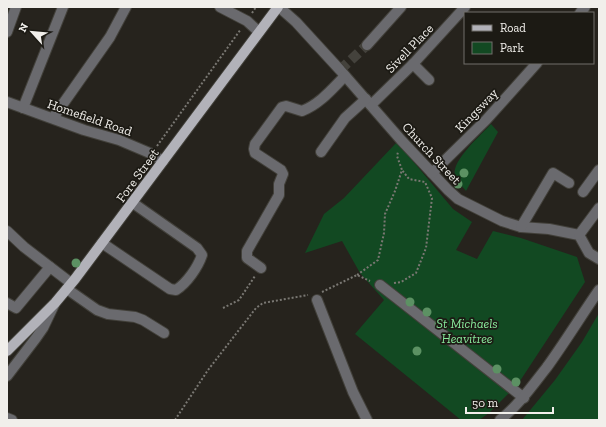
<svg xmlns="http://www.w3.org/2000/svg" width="606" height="427" font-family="'Zilla Slab',serif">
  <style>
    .green { fill: #124922 }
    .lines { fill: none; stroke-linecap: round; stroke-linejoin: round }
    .minor-tunnel { stroke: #44423c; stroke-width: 10; stroke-dasharray: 10 5; stroke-linecap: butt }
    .minor-casing { stroke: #42403a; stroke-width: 12 }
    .major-casing { stroke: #42403a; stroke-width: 12 }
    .path { stroke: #7a7873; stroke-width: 2; stroke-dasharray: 2 2; stroke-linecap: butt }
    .minor { stroke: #6a6a6e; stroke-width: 10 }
    .major { stroke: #b2b2b9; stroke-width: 10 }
    .tree { fill: #5c9163 }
    .labels { text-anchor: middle; stroke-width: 3.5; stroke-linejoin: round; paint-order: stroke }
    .street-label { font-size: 13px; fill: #f1efeb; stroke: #1c1a14 }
    .park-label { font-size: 13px; font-style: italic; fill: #88eb9c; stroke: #1c1a14 }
  </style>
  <rect width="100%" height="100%" fill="#26231d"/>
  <g class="green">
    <path d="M491 124 498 132 466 191C462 186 456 181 455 175 451 161 482 134 491 124Z"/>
    <path d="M397 142 453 209 472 222 456 250 477 259 493 231 521 238 577 257 585 282 518 384 489 413 479 420H461L355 334 384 300 360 273 342 241 305 253 324 214 344 198Z"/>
    <path d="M599 313V420H522L555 380 582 342Z"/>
  </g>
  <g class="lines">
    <path class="minor-tunnel" d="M340 70 367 45"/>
    <g class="minor-casing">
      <g id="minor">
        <path d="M220 7 247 21 259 32"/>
        <path d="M279 7 296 22 340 70 401 140 448 190 458 199 502 221 521 227 549 229 579 235 589 253 599 259"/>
        <path d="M580 13 585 7"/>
        <path d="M7 32 16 7"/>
        <path d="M367 45 401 7"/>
        <path d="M413 64 429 80"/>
        <path d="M7 102 84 130 119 140 152 154 163 161"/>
        <path d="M371 105 413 64 465 7"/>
        <path d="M23 108 63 7"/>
        <path d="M53 118 110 37 126 7"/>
        <path d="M321 152 345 118 366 99"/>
        <path d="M432 173 486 120 537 63"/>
        <path d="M583 192 599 170"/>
        <path d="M521 227 553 173 569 183"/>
        <path d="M7 231 24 247 71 283"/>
        <path d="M579 235 599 208"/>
        <path d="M102 243 170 289 176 290C187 283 198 267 202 255L197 248 133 203"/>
        <path d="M261 268 247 258V251L279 195V184L283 174 281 170 255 153 254 149 255 144 282 107 286 106 302 111C320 104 332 89 345 76"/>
        <path d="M380 285 524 398"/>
        <path d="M67 289 97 310 108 314 135 317 143 320 164 333"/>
        <path d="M317 300 353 392 367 420"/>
        <path d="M7 303 16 308 50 267"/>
        <path d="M7 376 36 338 43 328 54 305"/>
        <path d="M7 418 12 420"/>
        <path d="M500 420C519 405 532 386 547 367 565 342 581 316 599 290"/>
      </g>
    </g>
    <g class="major-casing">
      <path id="major" d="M7 351 55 303 75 279 278 7"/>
    </g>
    <g class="path">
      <path d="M252 13 256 7"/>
      <path d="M157 146 241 29"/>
      <path d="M357 275 378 260 384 233 385 214 395 191 402 170 397 156 398 152"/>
      <path d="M394 283 401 282 416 273 426 248 432 198 425 182 409 179 402 170"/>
      <path d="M322 292 357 275 370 281"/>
      <path d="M223 308 239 300 255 276"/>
      <path d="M175 420 208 370 256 308 263 303 308 295"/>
    </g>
    <use href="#minor" class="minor"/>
    <use href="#major" class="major"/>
  </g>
  <g class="tree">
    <circle cx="464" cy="173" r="4.5"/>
    <circle cx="458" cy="184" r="4.5"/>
    <circle cx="76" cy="263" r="4.5"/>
    <circle cx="410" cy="302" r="4.5"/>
    <circle cx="427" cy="312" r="4.5"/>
    <circle cx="439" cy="324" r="4.5"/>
    <circle cx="417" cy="351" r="4.5"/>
    <circle cx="497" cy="369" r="4.5"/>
    <circle cx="516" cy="382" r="4.5"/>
  </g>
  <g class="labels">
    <g class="street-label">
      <text transform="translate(409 48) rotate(-46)" y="5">Sivell Place</text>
      <text transform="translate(476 110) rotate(-46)" y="5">Kingsway</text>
      <text transform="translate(90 117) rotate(19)" y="5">Homefield Road</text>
      <text transform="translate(432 153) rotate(47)" y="5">Church Street</text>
      <text transform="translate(137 175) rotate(-54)" y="5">Fore Street</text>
    </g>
    <g class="park-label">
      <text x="467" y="328">St Michaels<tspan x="467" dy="15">Heavitree</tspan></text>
    </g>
  </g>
  <rect width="606" height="427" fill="none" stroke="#f1efeb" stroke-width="16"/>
  <rect x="464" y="12" width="130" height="52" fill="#1c1a14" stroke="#716f6a"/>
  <rect x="472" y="25" width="20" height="6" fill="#b2b2b9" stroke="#716f6a"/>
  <text x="500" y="32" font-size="12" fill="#f1efeb">Road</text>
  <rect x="472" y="42" width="20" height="12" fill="#124922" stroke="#716f6a"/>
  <text x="500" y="52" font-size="12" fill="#f1efeb">Park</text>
  <g transform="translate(32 32) rotate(297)" stroke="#1c1a14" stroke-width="3" paint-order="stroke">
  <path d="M0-3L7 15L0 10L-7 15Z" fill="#f1efeb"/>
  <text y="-6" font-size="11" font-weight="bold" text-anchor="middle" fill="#f1efeb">N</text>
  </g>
  <path d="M466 407v6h87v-6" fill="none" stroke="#f1efeb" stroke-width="2"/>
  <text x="472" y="407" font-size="12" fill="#f1efeb" stroke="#1c1a14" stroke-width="3" paint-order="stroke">50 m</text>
</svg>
